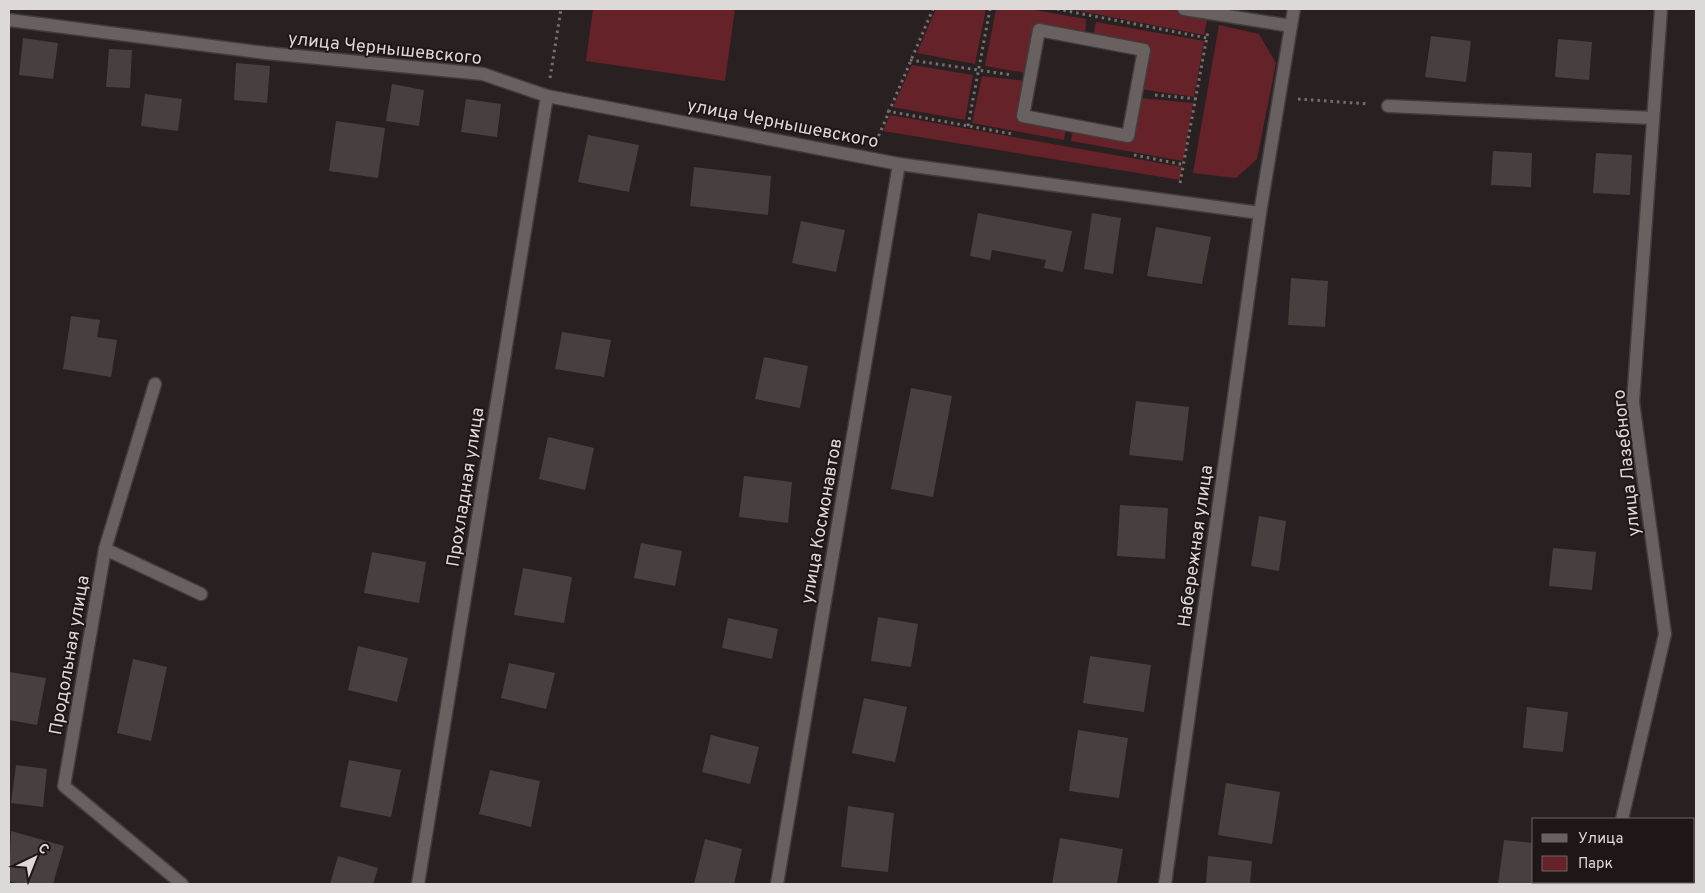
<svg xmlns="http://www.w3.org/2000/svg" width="1705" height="893" font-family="Overpass,sans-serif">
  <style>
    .green { fill: #652228 }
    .building { fill: #483f3f }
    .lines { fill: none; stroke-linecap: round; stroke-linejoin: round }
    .lane-casing { stroke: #423c3c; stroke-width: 15 }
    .street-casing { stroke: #423c3c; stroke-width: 15 }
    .path { stroke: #756e6e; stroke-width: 3; stroke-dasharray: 2.5 4; stroke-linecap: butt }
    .lane { stroke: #696060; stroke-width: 12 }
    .street { stroke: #696060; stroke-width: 12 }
    .labels { text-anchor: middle; stroke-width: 4; stroke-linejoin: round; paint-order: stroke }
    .street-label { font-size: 18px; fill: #ded9d9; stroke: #1f1717 }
  </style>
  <rect width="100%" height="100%" fill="#292121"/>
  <g class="green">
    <path d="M593 9H735L725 81 586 61Z"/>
    <path d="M936 9H986L975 64 917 53Z"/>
    <path d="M996 9H1029L1086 19 1085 34 1036 25 1026 73 985 66Z"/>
    <path d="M1070 9H1169L1208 16 1204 35Z"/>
    <path d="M1096 22 1204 41 1194 97 1140 89 1148 47 1093 36Z"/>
    <path d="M1219 25 1259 34 1276 63 1257 159 1236 178 1193 173Z"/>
    <path d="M912 65 973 75 965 120 893 107Z"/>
    <path d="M982 76 1026 81 1019 120 1066 128 1064 140 972 123Z"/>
    <path d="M1140 98 1193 103 1183 161 1071 141 1073 130 1132 139Z"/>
    <path d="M890 115 1182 167 1180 180 883 131Z"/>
  </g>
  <g class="building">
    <path d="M1431 36 1471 41 1466 82 1425 77Z"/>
    <path d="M23 38 58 43 53 79 19 75Z"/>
    <path d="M1558 39 1592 42 1589 80 1555 77Z"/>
    <path d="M109 49 132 50 130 88 106 87Z"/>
    <path d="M236 63 270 66 267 103 234 100Z"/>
    <path d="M392 84 424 90 419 126 386 121Z"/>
    <path d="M145 94 182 99 178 131 141 126Z"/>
    <path d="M466 99 501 104 497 137 461 132Z"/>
    <path d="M336 121 385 128 378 178 329 171Z"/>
    <path d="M588 135 639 145 629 192 578 182Z"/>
    <path d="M1493 151 1532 153 1531 187 1491 185Z"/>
    <path d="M1596 153 1632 155 1630 195 1593 193Z"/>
    <path d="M694 167 771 176 768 215 690 206Z"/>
    <path d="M978 213 1072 231 1063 272 1044 268 1046 260 992 250 990 260 970 256Z"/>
    <path d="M1092 213 1121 218 1113 274 1084 269Z"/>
    <path d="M801 221 845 230 836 272 792 263Z"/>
    <path d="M1156 227 1211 237 1202 284 1147 276Z"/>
    <path d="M1291 278 1328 281 1325 327 1288 325Z"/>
    <path d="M71 316 100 320 97 337 117 340 111 377 63 369Z"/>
    <path d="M562 332 611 340 604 377 555 369Z"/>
    <path d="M764 357 808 366 800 408 755 399Z"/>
    <path d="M911 388 952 396 933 497 891 489Z"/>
    <path d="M1136 401 1189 407 1183 461 1129 455Z"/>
    <path d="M548 437 594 448 585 490 539 479Z"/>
    <path d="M744 476 792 482 788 523 739 517Z"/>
    <path d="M1120 505 1168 508 1165 559 1117 556Z"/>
    <path d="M1259 516 1286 521 1279 571 1251 566Z"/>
    <path d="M641 543 682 551 675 586 634 578Z"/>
    <path d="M1553 548 1596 552 1592 590 1549 586Z"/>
    <path d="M372 552 426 562 419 603 364 593Z"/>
    <path d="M523 568 572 577 564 623 514 615Z"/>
    <path d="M878 617 918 624 911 667 871 661Z"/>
    <path d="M728 618 778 629 772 659 722 648Z"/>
    <path d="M358 646 408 658 397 702 348 690Z"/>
    <path d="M1090 656 1151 665 1144 712 1083 703Z"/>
    <path d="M133 659 167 667 151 741 117 733Z"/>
    <path d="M509 663 555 673 546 709 501 698Z"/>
    <path d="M9 672 46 678 37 725 9 720Z"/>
    <path d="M864 698 907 707 895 762 852 753Z"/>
    <path d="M1527 707 1568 712 1563 752 1523 748Z"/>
    <path d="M1078 730 1128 738 1119 798 1069 791Z"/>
    <path d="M711 735 759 747 750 784 702 772Z"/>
    <path d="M349 760 401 770 391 817 340 807Z"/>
    <path d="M16 765 47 769 43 807 11 803Z"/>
    <path d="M490 770 540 781 531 827 479 814Z"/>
    <path d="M1226 783 1280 792 1272 844 1218 835Z"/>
    <path d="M848 806 894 813 888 872 841 867Z"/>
    <path d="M11 831 64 846 53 884H20L9 881Z"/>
    <path d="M1060 838 1123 849 1117 884H1052Z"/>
    <path d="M705 839 742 849 734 884H694Z"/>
    <path d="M1504 840 1534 843V882H1536V884H1498Z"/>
    <path d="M338 856 378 868 373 884H330Z"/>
    <path d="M1208 856 1252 861 1250 884H1206Z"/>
  </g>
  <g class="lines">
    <g class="lane-casing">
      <g id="lane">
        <path d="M1388 106 1653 118"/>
        <path d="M105 549 201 594"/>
      </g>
    </g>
    <g class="street-casing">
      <g id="street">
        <path d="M9 20 266 53 483 74 547 96 899 164 1260 213"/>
        <path d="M1291 26 1294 9"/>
        <path d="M1039 30 1144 50 1128 136 1023 116Z"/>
        <path d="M155 384 105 549 64 786 182 884"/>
        <path d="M1622 819 1665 634 1633 402 1661 9"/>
        <path d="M418 884 547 96"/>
        <path d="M777 884 899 164"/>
        <path d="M1165 884 1260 213 1291 26 1184 9"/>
        <path d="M1607 884 1608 882"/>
      </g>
    </g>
    <g class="path">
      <path d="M1057 9 1207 38"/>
      <path d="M910 60 1012 75"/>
      <path d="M550 78 561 9"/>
      <path d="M1155 95 1197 99"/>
      <path d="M1298 99 1369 104"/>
      <path d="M887 111 1012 134"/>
      <path d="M968 126 990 9"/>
      <path d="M876 142 933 9"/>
      <path d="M1134 155 1185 165"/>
      <path d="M1180 183 1208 31"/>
    </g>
    <use href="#lane" class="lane"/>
    <use href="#street" class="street"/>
  </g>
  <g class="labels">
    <g class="street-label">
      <text transform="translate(385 48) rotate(6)" y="6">улица Чернышевского</text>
      <text transform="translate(783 123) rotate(11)" y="6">улица Чернышевского</text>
      <text transform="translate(1626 463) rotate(-96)" y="6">улица Лазебного</text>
      <text transform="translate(465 487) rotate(-81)" y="6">Прохладная улица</text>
      <text transform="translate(821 521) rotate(-80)" y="6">улица Космонавтов</text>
      <text transform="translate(1195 546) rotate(-82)" y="6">Набережная улица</text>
      <text transform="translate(69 655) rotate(-80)" y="6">Продольная улица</text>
    </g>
  </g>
  <rect width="1705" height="893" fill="none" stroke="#ded9d9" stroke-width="20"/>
  <rect x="1532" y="818" width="162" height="65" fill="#1f1717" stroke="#6b6565"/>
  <rect x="1542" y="834" width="25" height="8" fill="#696060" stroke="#6b6565"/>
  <text x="1578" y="843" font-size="15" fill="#ded9d9">Улица</text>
  <rect x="1542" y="856" width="25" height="15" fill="#652228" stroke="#6b6565"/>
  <text x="1578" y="868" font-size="15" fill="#ded9d9">Парк</text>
  <g transform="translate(35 858) rotate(43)" stroke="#1f1717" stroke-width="4" paint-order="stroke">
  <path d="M0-4L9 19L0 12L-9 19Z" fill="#ded9d9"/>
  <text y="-8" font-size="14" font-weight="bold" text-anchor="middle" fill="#ded9d9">С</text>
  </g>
</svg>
